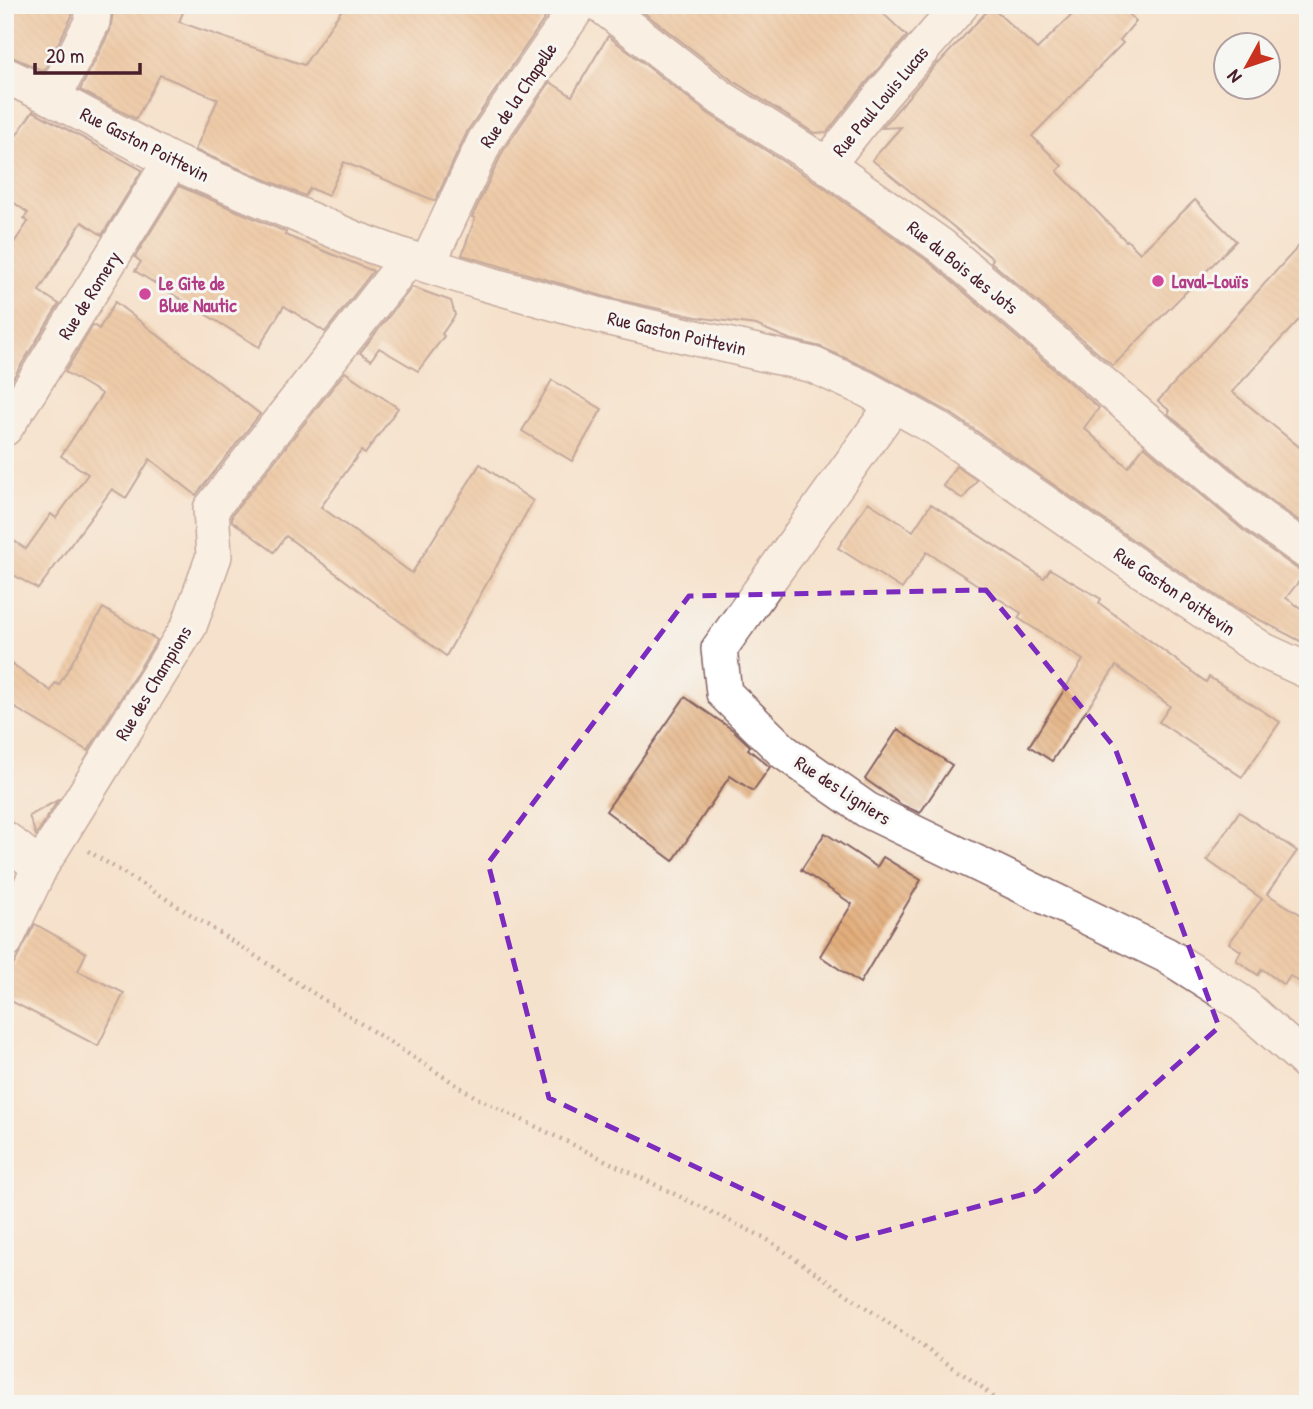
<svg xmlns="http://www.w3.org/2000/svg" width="1313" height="1409" font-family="'Patrick Hand',sans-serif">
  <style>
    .building { fill: url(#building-back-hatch) }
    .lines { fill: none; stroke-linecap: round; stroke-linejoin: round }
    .street-casing { stroke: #866363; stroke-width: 38 }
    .path { stroke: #866363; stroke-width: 4.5; stroke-dasharray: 2 5; stroke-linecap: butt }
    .street { stroke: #fff; stroke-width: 35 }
    .marked { fill: none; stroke: #7b2cbf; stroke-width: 5; stroke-dasharray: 14 9; stroke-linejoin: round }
    .hotel-dot { fill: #d1479c; stroke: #f6f6f2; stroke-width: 2.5 }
    .labels { text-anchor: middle; stroke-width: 6; stroke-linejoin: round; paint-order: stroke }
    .street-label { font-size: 19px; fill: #4a1f2b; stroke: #f6f6f2 }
    .hotel-label { font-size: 19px; font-weight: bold; fill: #b23c85; stroke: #f6f6f2; text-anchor: start }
  </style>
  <defs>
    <pattern id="building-back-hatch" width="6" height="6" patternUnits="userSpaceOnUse" patternTransform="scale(1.75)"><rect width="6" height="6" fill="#e3ae7c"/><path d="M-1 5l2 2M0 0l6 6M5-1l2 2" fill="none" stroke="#c4956b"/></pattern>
  </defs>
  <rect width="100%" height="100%" fill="#f6f6f2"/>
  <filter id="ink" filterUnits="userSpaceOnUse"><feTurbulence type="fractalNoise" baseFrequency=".0143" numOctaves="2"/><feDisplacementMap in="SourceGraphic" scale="14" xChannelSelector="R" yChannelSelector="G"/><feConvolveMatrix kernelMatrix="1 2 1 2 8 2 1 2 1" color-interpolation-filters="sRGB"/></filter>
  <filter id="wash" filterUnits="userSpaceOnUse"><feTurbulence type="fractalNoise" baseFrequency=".00686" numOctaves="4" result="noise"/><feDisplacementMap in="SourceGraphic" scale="28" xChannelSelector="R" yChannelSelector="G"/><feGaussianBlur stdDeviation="1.57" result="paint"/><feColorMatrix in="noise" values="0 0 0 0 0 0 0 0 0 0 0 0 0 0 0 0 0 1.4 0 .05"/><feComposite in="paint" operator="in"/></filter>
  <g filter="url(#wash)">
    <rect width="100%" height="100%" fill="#f5e2cc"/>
    <g id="blocks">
      <g class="building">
        <path d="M5 5H74L72 16 44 71 5 54Z"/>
        <path d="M114 5H186L179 22 304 65 345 5H554L468 130 435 201 344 162 328 196 310 188 305 196 195 150 218 99 160 75 136 119 80 90 110 31Z"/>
        <path d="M634 5H874L907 36 866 83 827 132 814 133 733 81Z"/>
        <path d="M1082 5H1120L1136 21 1120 40 1123 43 1032 136 1062 166 1057 171 1126 241 1127 240 1140 253 1195 200 1236 241 1113 366 991 262 993 259 872 160 901 127 882 128 937 63 938 64 991 7 1037 49Z"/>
        <path d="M608 36 709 114 820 185 929 262 1099 408 1084 428 1128 467 1144 446 1243 530 1296 568 1306 572 1286 598 1308 613V645L1231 605 1146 549 949 412 874 371 821 347 789 339 756 325 696 317 606 297 462 255 475 218 472 217 503 151 550 82 572 96Z"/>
        <path d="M33 111 142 170 102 235 82 222 39 291 59 304 5 391V256L28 222 24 218 28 213 5 196V152Z"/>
        <path d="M179 186 286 232 285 235 373 271 325 332 284 306 259 347 135 271 141 262 135 257Z"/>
        <path d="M1308 236V310L1232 392 1308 454V527L1267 498 1168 414 1170 411 1158 401Z"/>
        <path d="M412 287 451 301 455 315 442 334 444 336 418 371 379 348 371 360 360 353Z"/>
        <path d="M115 302 260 414 196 495 150 459 126 498 112 489 38 589 5 570V535L26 549 51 514 56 518 88 474 61 456 102 394 65 372 93 325 99 329Z"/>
        <path d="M345 372 398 408 365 454 361 451 321 507 412 573 480 464 533 501 446 656 286 536 274 552 232 521V515Z"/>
        <path d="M552 380 602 409 572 461 522 431Z"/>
        <path d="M956 466 977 480 963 499 943 486Z"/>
        <path d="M868 502 913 531 931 504 1044 578 1050 569 1101 599 1099 603 1206 682 1209 677 1280 722 1242 777 1159 722 1170 706 1116 666 1052 761 1029 746 1083 660 1018 618 1021 613 927 552 902 589 838 548Z"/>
        <path d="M103 608 157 640 88 751 5 702V659L51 691 55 683 59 685Z"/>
        <path d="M685 697 733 730 750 746 748 749 770 767 753 791 730 776 673 861 606 811Z"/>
        <path d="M898 729 952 765 920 813 902 805 865 779Z"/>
        <path d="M58 800 36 835 29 816Z"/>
        <path d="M1239 812 1297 851 1267 894 1308 919V987L1290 976 1284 985 1262 969 1258 975 1236 960 1241 951 1229 943 1262 899 1207 860Z"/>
        <path d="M825 833 877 867 883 857 921 880 860 983 820 956 852 904 801 870Z"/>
        <path d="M35 924 86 953 78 971 124 993 98 1046 5 998V981Z"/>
      </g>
    </g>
  </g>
  <g filter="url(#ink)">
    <use href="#blocks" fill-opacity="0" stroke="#866363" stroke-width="2"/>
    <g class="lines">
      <g class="street-casing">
        <g id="street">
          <path d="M601 5 721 98 827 165 941 246 1255 514 1308 552"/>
          <path d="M5 75 53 98 171 161 357 240 427 265 484 283 601 316 813 365 866 389 938 429 1134 565 1264 651 1308 671"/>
          <path d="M53 98 92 22 94 5"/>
          <path d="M827 165 882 95 961 5"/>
          <path d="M427 265 485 141 579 5"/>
          <path d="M894 404 719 649 724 693 784 752 867 810 1166 955 1240 1002 1308 1063"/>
          <path d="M5 428 29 391 171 161"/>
          <path d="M5 839 40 867"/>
          <path d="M5 941 40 867 189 626 214 556 211 509 409 258"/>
        </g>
      </g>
      <path class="path" d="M88 851 168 900 477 1098 765 1238 983 1388 1000 1404"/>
      <use href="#street" class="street"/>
    </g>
  </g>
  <path d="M0 0H1313V1409H0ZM986 590 1115 748 1219 1027 1036 1191 851 1240 549 1098 488 863 689 596Z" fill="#f5e2cc" fill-opacity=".55" fill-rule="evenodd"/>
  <path class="marked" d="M986 590 1115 748 1219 1027 1036 1191 851 1240 549 1098 488 863 689 596Z"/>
  <g class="hotel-dot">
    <circle cx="1158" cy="281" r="7"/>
    <circle cx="145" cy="294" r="7"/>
  </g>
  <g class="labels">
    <g class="street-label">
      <text transform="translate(518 95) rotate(-56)" y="7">Rue de la Chapelle</text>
      <text transform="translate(880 101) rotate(-50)" y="7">Rue Paul Louis Lucas</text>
      <text transform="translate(145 144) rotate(27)" y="7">Rue Gaston Poittevin</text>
      <text transform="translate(963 267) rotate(39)" y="7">Rue du Bois des Jots</text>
      <text transform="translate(89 295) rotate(-58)" y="7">Rue de Romery</text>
      <text transform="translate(677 333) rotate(13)" y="7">Rue Gaston Poittevin</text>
      <text transform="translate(1175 591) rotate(34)" y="7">Rue Gaston Poittevin</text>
      <text transform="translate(153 683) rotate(-59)" y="7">Rue des Champions</text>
      <text transform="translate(843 790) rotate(33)" y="7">Rue des Ligniers</text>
    </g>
    <g class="hotel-label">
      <text x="1172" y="288">Laval-Louïs</text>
      <text x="159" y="290">Le Gite de<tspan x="159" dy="22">Blue Nautic</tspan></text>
    </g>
  </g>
  <rect width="1313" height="1409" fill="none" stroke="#f6f6f2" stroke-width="28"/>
  <g transform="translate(1247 66) rotate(230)"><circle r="33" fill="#f6f6f2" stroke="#b1a0a2" stroke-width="2"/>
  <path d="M0-5L12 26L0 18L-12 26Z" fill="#c8321e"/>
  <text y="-10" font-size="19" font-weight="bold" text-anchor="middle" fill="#4a1f2b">N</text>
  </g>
  <path d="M35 63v10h105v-10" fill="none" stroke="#4a1f2b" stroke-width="3.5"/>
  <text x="46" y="63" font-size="21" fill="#4a1f2b" stroke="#f6f6f2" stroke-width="5" paint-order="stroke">20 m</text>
</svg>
